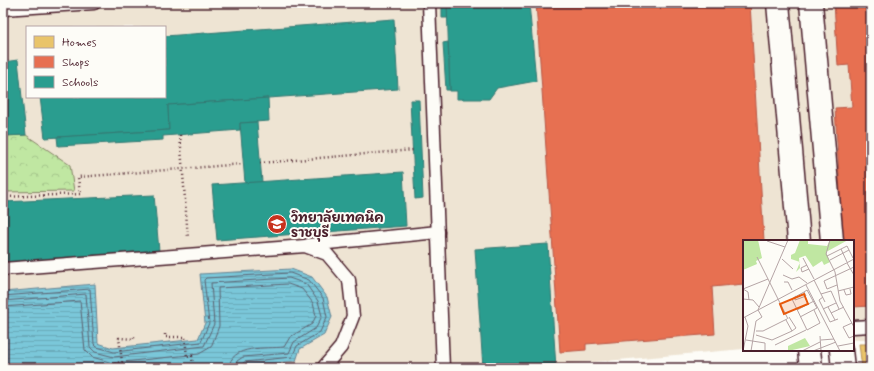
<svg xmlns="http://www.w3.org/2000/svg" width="874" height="371" font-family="Mynerve,'Playpen Sans Thai',sans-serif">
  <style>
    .built { fill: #eee4d3; fill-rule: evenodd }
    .forest { fill: url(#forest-crowns); stroke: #858366 }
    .water { fill: url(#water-rules); stroke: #678493 }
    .homes { fill: #e9c46a; stroke: #b99257 }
    .shops { fill: #e76f51; stroke: #b85746 }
    .schools { fill: #2a9d8f; stroke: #347771 }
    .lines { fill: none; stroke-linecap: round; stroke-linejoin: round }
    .shore { stroke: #5d6271; stroke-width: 1 }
    .lane-casing { stroke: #4a1f2b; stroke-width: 15 }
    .street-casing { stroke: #4a1f2b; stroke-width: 25 }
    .path { stroke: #4a1f2b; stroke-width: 2.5; stroke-dasharray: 1 3; stroke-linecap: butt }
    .lane { stroke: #fdfcf7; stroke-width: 12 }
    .street { stroke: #fdfcf7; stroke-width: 22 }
    .labels { text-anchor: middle; stroke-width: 4; stroke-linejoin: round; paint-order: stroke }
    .poi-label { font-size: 13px; font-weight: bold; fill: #4a1f2b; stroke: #fdfcf7; text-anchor: start }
    .inset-road { fill: none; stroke: #b5a4a5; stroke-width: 1 }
    .view { fill: #e8590c; fill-opacity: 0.15; stroke: #e8590c; stroke-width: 2 }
    .inset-edge { fill: none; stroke: #4a1f2b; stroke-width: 2 }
  </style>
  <defs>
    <pattern id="forest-crowns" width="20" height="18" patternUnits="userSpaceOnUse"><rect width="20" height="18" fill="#c0e7a2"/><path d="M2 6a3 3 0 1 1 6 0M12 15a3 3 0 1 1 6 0" fill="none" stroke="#a6c68c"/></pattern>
    <pattern id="water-rules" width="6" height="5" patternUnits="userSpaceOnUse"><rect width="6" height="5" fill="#7ac7d9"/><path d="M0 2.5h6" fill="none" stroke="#6baaba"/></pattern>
  </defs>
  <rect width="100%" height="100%" fill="#fdfcf7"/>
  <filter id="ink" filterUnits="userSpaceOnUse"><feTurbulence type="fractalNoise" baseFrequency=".025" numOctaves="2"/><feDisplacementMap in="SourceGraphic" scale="8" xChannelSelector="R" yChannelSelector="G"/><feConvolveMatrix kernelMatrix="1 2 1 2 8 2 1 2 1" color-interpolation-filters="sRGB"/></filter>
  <g filter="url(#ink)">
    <path class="built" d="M3 3H871V339L853 340V241H744V349L560 365V368H3ZM27 27H165V97H27Z"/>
    <path class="forest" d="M26 135 70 165 74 191 3 192V136Z"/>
    <path class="water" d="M291 269 312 277 327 297 332 317 324 335 300 349 296 361 224 368H3V292L95 284 98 343 113 348 198 339 205 323 200 274Z"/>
    <path class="homes" d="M859 344H871V368H862Z"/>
    <g class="shops">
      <path d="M536 3H750L764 241H744V284L712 287 715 334 586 344V350L560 352Z"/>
      <path d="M834 3H871V306L853 307V241H843L835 108 852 107 849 65 838 66Z"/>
    </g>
    <g class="schools">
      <path d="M442 3H447L448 18H442Z"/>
      <path d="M447 3H529L536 81 497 88 489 99H457V91H450Z"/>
      <path d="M394 19 398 89 168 105 169 130 45 138 40 97H165V36Z"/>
      <path d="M448 42 450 90H446L443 43Z"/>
      <path d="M18 60 26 135 3 136V62Z"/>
      <path d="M268 98 269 121 240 123V130L163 136V140L58 146 57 137 169 130 168 105Z"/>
      <path d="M410 100H419L423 198 415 199Z"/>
      <path d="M257 122 262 182 245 183 240 123Z"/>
      <path d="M403 172 406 226 217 240 212 185Z"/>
      <path d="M154 195 159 251 3 263V202Z"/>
      <path d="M548 244 556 368H483L475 249Z"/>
    </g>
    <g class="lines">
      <g class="shore">
        <path d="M3 296 90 289 94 344 97 347 114 352 201 342 209 323 204 280 206 278 290 273 309 280 323 298 327 317 320 332 297 346 292 357 244 362 240 368"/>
        <path d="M3 301 86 294 90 347 95 352 114 357 204 346 214 324 211 283 289 278 306 284 318 301 322 316 316 328 294 342 289 353 243 357 237 361 235 368"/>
        <path d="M3 307 80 301 85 350 92 357 113 363 199 354 211 347 219 326 218 288 288 284 302 289 313 303 316 316 312 324 290 337 284 347C267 349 230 344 229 368"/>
      </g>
      <g class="lane-casing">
        <g id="lane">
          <path d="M429 3 443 368"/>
          <path d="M3 9 94 3"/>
          <path d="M308 245 438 232"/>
          <path d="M3 269 305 246 327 254 349 280 353 316 341 347 323 368"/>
          <path d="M853 327 871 326"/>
        </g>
      </g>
      <g class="street-casing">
        <g id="street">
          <path d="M778 3 799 241"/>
          <path d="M811 3 832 241"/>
          <path d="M809 350 811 368"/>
          <path d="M841 350 843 368"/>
        </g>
      </g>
      <g class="path">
        <path d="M180 135 188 238"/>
        <path d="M260 163 413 150"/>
        <path d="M3 197 80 194 78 177 243 164"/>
        <path d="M165 334V337H185L187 357 192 356 193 368"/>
        <path d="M115 368V363L122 362 119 338 134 339V335"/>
      </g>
      <use href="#lane" class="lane"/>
      <use href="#street" class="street"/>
    </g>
  </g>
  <defs>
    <g id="university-disc" transform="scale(1)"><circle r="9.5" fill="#c8321e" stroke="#fdfcf7"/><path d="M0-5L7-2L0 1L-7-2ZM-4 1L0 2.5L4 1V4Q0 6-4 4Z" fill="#fff"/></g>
  </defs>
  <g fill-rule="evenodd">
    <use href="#university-disc" x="277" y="224"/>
  </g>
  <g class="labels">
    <g class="poi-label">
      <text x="291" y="222">วิทยาลัยเทคนิค<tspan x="291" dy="15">ราชบุรี</tspan></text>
    </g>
  </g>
  <g transform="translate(743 240)">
    <rect width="111" height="111" fill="#fdfcf7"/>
    <path d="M87 0H105L83 12 87 22 81 25 79 21 70 27 60 12 65 4 84 6ZM62 98 67 106 45 111V106Z" fill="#c0e7a2"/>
    <path d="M57 0H65V3L64 15 56 18 57 28 53 32 57 22 48 19V15L52 13Z" fill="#c0e7a2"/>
    <path d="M0 0H15L19 18 13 21 14 24 0 30Z" fill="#c0e7a2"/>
    <path class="inset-road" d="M87 0 83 14 92 32 97 61 111 87M24 1 42 7M98 9 104 22M84 16 104 6 110 18M14 17 45 79M60 18 71 39M39 19 50 29M87 20 106 10M104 23 111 35M64 25 58 28 59 32 66 29M40 35 49 39 56 37 64 43M71 40 82 62M41 42H45L49 50M63 45 97 111M94 45 84 49 81 41 111 27M0 49 25 39M0 49 5 52 6 60M101 50 103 55 108 54 107 49M95 51 111 47M61 52 63 56 52 60V57ZM78 54 88 51 96 69M53 56 49 59 64 90 77 83 71 70M80 57 76 60 87 82 95 79M0 59 10 60 16 67M85 67 92 80M80 69 93 63M15 70 45 0M54 70 71 61M88 73 101 67M57 77 74 68 64 50 61 52M0 78 111 19M43 80 49 91 53 88 46 77M109 83 100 87 106 98 111 96M13 91H20L44 79M13 95 29 100 49 91M77 96 78 111M3 100 22 103V111M78 100 91 99M32 105 63 90M95 106 111 103M0 111 5 86 2 77M8 111 13 81 19 77 15 70M59 111 77 102M70 111 93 102"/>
    <path class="view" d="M61 54 65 64 41 74 37 64Z"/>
    <rect width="111" height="111" class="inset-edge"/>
  </g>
  <rect width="874" height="371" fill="none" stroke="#fdfcf7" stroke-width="16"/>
  <rect x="8" y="8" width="858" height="355" fill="none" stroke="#4a1f2b" stroke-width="1.5" filter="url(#ink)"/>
  <rect x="26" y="26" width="140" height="72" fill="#fdfcf7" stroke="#b5a4a5"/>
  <rect x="34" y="36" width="20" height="12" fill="#e9c46a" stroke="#b5a4a5"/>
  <text x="62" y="46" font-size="12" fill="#4a1f2b">Homes</text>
  <rect x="34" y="56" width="20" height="12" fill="#e76f51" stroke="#b5a4a5"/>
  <text x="62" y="66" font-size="12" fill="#4a1f2b">Shops</text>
  <rect x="34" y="76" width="20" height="12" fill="#2a9d8f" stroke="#b5a4a5"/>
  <text x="62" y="86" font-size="12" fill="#4a1f2b">Schools</text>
</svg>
